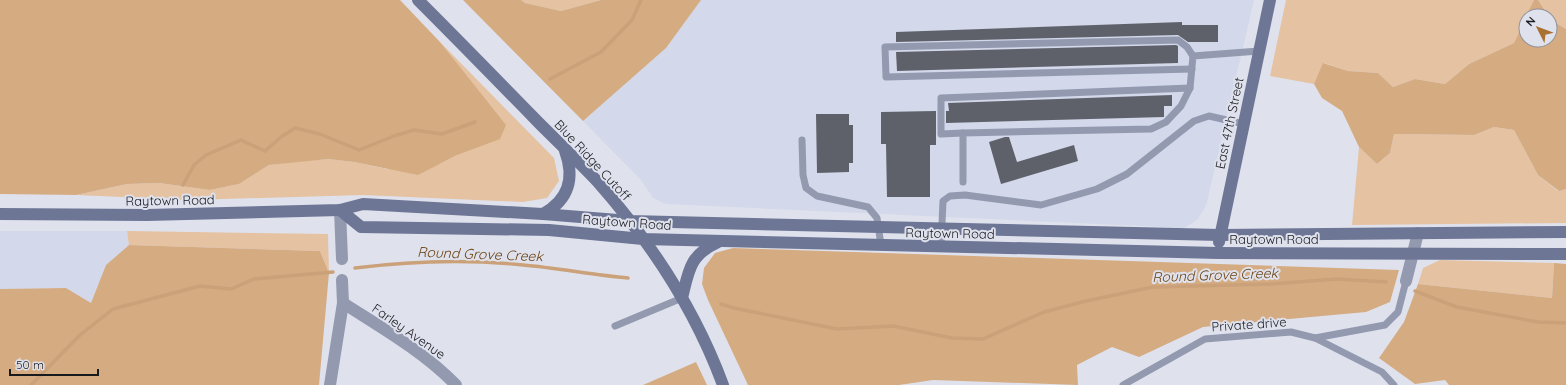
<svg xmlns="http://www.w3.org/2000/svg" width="1566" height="385" font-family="Quicksand,sans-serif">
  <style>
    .built { fill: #d3d8ea }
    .green { fill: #e5c2a1 }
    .forest { fill: #d5ab82 }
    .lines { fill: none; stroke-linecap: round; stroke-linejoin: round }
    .stream { stroke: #caa178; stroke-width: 3.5 }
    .building { fill: #5e616a }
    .lane { stroke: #939ab0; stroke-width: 7 }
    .street { stroke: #939ab0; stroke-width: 12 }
    .secondary { stroke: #6e7696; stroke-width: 12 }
    .labels { text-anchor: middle; stroke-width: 4; stroke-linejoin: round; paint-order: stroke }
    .street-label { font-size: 13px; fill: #191a1e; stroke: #dfe2ed }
    .water-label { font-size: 14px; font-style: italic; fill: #6b4211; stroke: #dfe2ed }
  </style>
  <rect width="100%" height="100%" fill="#dfe2ed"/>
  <g class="built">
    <path d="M701 0H1254L1206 206 1197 220 1184 228 666 204 653 198 641 180 583 121 666 48Z"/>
    <path d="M0 231H127L129 245 106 265 91 303 66 288 0 289Z"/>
  </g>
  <g class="green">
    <path d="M521 0H601L561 11 525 3Z"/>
    <path d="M1286 0H1534L1514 43 1469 64 1445 84 1415 79 1393 87 1378 73 1348 71 1324 63 1314 84 1270 76Z"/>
    <path d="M1538 0H1566V29L1554 22Z"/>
    <path d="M440 42 554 158 559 181 547 198 523 202 363 195 190 200 76 195 127 184 159 183 210 190 239 184 269 165 301 161 328 159 354 162 387 169 439 164 457 155 467 77Z"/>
    <path d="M1494 127 1514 130 1538 175 1558 191 1566 189V223L1352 225 1359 147 1377 164 1390 153 1394 134 1474 135Z"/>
    <path d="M127 231 328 234 329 273 320 251 129 245Z"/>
    <path d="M1440 260 1554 263 1552 298 1418 284 1423 268Z"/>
  </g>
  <g class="forest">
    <path d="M0 0H400L440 42 506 125 500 139 457 155 418 175 354 162 328 159 269 165 239 184 210 190 159 183 127 184 76 195 0 194Z"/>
    <path d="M463 0H521L525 3 561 11 601 0H701L666 48 583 121Z"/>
    <path d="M1534 0H1538L1549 16H1526Z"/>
    <path d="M1526 17V40H1550V17L1554 22 1566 29V189L1559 191 1538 175 1514 130 1494 127 1474 135 1394 134 1390 153 1377 164 1359 147 1342 111 1322 98 1314 84 1323 63 1348 71 1378 73 1393 87 1415 79 1445 84 1469 64 1514 43Z"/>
    <path d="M129 245 320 251 329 273 319 385H0V289L66 288 91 303 106 265Z"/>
    <path d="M733 248 1399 270 1390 302 1366 312 1203 327 1139 357 1112 347 1077 365 1078 385 933 380 899 385H748L708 300 702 284 704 268 715 253Z"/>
    <path d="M1554 263 1566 264V385H1449L1445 380 1415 384 1379 358 1404 322 1418 284 1552 298Z"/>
    <path d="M696 362 707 385H643Z"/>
  </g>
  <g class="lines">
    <g class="stream">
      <path d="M550 79 601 52 632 20 641 0"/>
      <path d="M183 185 194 165 206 155 241 140 265 151 281 137 295 128 320 134 359 150 394 136 414 130 442 134 475 122"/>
      <path d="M355 268C410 261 467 259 523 265 558 268 593 275 628 278"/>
      <path d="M1415 291 1457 307 1538 322 1566 323"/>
      <path d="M721 304 734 308 837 329 893 326 952 338 983 339 1044 312 1086 301 1153 287 1271 284 1337 279 1386 282"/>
      <path d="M31 385 80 335 113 309 200 286 231 289 254 279 333 272"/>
    </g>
  </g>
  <g class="building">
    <path d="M1182 22V25H1218V42H1188L1178 35 896 42V32Z"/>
    <path d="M1176 45 1178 46V63L897 71 896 52Z"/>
    <path d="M1172 95V106H1164V117L946 123V111H949L948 103Z"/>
    <path d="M936 111V145H930V197H887L886 144H881V112Z"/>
    <path d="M816 114H849V125H853V163H849V172L817 173Z"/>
    <path d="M1005 137H1009L1017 162 1074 145 1078 161 1001 184 989 142Z"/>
  </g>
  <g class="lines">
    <g class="lane">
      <path d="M1192 69 886 77 885 47 1178 40 1187 47 1193 56"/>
      <path d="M963 133 941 134V98L1190 88"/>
      <path d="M802 140 803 175 806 188 817 196 868 207 877 218 881 245"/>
      <path d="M963 182V133L1151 129 1166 122 1181 106 1190 88 1193 56 1259 51"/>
      <path d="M941 246 943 201 950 196 965 195 1041 205 1097 189 1127 174 1194 121 1209 116 1244 124"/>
      <path d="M615 326 682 298"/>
      <path d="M1315 338 1382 372 1394 385"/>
      <path d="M1123 385 1205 339 1291 332 1315 338 1385 325 1398 312 1406 281"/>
    </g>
    <g class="street">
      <path d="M340 210 342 259"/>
      <path d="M1406 281 1418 233"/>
      <path d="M343 303C382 328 424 352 456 385"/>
      <path d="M330 385 343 303 342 280"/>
    </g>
    <g class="secondary">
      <path d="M418 0C459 41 499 82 539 123 558 142 578 161 597 181 650 241 695 309 723 385"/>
      <path d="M340 210 361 227 549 230 643 239 1218 253 1566 254"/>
      <path d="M0 214 147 215 340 210 363 204 543 214 630 221 1220 235 1566 232"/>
      <path d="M543 214C569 200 575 178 565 151"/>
      <path d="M1219 242 1270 0"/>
      <path d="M682 298C689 269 690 255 718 242"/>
    </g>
  </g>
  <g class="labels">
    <g class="street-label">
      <text transform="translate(1229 123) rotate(-78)" y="5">East 47th Street</text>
      <text transform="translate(593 160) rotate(47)" y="5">Blue Ridge Cutoff</text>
      <text transform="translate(170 200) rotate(-1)" y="5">Raytown Road</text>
      <text transform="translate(627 222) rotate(4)" y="5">Raytown Road</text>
      <text transform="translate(950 233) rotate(1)" y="5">Raytown Road</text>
      <text x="1274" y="244">Raytown Road</text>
      <text transform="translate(1249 324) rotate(-4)" y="5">Private drive</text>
      <text transform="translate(409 331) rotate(35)" y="5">Farley Avenue</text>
    </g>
    <g class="water-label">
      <text transform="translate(480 254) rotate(2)" y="5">Round Grove Creek</text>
      <text transform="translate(1215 275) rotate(-2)" y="5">Round Grove Creek</text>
    </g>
  </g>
  <g transform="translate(1538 28) rotate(312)"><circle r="19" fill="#dfe2ed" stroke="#90929a"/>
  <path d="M0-3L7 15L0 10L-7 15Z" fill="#a9702f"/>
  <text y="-6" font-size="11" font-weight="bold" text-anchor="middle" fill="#191a1e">N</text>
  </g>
  <path d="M10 369v6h88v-6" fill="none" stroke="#191a1e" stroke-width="2"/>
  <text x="16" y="369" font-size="12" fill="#191a1e" stroke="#dfe2ed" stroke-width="3" paint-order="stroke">50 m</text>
</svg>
